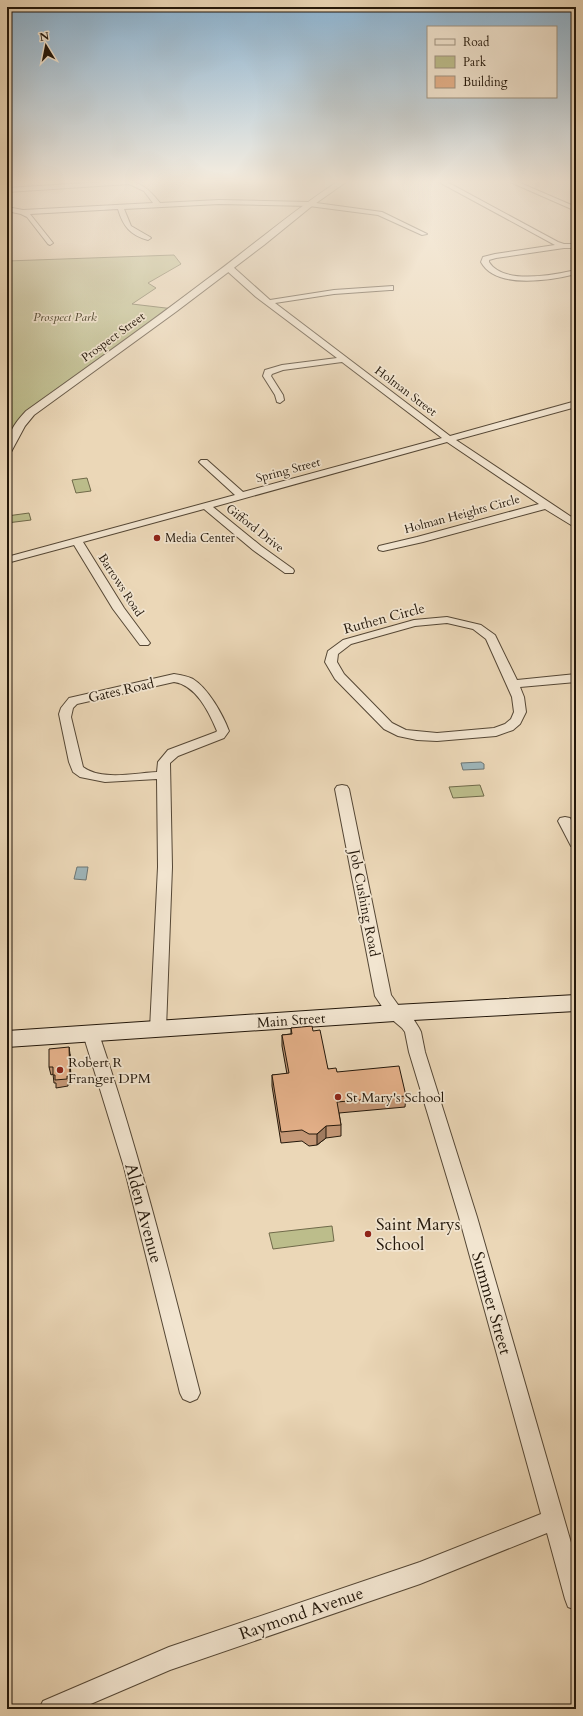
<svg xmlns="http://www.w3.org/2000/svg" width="583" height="1716" font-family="Cardo,serif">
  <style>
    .green { fill: #bcbd8b; stroke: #706a4a }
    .water { fill: #9eb6bb; stroke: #6d7674 }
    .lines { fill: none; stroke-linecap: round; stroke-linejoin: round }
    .minor-casing { stroke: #554735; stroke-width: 2 }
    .tertiary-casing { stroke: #554735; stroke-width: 2 }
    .secondary-casing { stroke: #23170a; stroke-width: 2 }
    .minor { fill: #f2e5d0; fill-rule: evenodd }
    .tertiary { fill: #f2e5d0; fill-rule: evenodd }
    .secondary { fill: #f2e5d0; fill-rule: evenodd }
    .wall { fill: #c59877; stroke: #23170a }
    .shaded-wall { fill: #a07c61; stroke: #23170a }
    .building { fill: #e5b18a; stroke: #23170a }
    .poi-dot { fill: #8f2418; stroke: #f2e5d0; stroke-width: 1.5 }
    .labels { text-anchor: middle; stroke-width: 3.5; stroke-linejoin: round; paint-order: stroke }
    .far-park-label { font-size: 12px; font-style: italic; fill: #514931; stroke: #f2e5d0 }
    .far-street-label { font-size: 12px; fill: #23170a; stroke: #f2e5d0 }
    .far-poi-label { font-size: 12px; fill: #23170a; stroke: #f2e5d0; text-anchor: start }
    .street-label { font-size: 14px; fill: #23170a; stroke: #f2e5d0 }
    .poi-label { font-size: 14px; fill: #23170a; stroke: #f2e5d0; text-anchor: start }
    .near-street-label { font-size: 17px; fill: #23170a; stroke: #f2e5d0 }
    .near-poi-label { font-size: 17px; fill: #23170a; stroke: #f2e5d0; text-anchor: start }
  </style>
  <rect width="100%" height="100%" fill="#ebd7b7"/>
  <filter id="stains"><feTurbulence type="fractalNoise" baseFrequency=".005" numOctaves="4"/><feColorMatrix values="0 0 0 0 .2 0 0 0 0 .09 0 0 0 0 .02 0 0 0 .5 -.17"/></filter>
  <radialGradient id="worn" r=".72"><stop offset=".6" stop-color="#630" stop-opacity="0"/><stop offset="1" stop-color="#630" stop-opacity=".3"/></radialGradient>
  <g class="green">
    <path d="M174 255 181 264 148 283 156 288 132 304 174 309 30 413 7 450V261Z"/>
    <path d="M87 478 91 491 76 493 72 480Z"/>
    <path d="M29 513 31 520 7 523V516Z"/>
    <path d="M480 785 484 796 453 798 449 787Z"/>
    <path d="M332 1226 334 1241 273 1249 269 1233Z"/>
  </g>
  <g class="water">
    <path d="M481 762 484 764V769L463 770 461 763Z"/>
    <path d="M77 867H88L86 880 74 879Z"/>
  </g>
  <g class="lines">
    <g class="minor-casing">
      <g id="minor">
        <path d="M103 182C133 182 139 177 160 203L219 200 309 202 382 212 427 234 422 235 378 215 309 206 219 204 124 209 131 226 150 237 151 238 148 240C130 235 123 226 118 209L30 214 53 243 50 245 48 244 27 217 21 214 7 211V207L23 210 153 203 144 191 129 184 7 192V188Z"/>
        <path d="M439 182H447L558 242 564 244H576V248H564L496 258 489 260V262C503 285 554 275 576 270V274C552 280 496 290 481 262L483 257 495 254 555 245Z"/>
        <path d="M510 182H518L576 207V211Z"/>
        <path d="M226 266H232L270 300 334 290 393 286V290H390L334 294 275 303 450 436 576 401V407L456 440 576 520V528L545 509 423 542 383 551 379 550 378 548 379 546 417 537 539 504 447 442 213 507 261 546 293 569 294 571 293 573H285L253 550 204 509 83 542 124 608 150 643 148 645H140L113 609 74 545 7 563V557L235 495 201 464 199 462 201 460H207L243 492 442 438 342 362 283 370 272 374 271 376 283 395 284 400 280 403 277 402 275 395 263 376 265 370 282 365 337 358 256 297 226 270Z"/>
        <path d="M447 617 481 625 495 635 517 680 576 674V682L520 687 524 697 526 712 520 724 513 730 496 736 437 741 417 740 398 736 384 729 335 679 325 662 328 651 343 640 414 620ZM447 623 473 629 486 639 512 697 514 712 511 719 505 724 494 728 437 733 406 730 392 723 344 674 337 662 338 654 351 644 415 626Z"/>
        <path d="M174 674C180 675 187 676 193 679 208 688 223 715 229 731L224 738 178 756 170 763 172 867 166 1029 164 1033 158 1035 152 1033 150 1029 158 867 157 779 105 782 80 777 73 772 69 762 59 714 61 708 69 698ZM174 682C196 685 209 712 217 731L216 732 168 750 158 762 157 772C135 773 102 781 83 767L71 717 73 708 77 704Z"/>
        <path d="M342 785 347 786 349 789 391 995 401 1009 414 1020 419 1028 421 1032 425 1052 477 1217 576 1560V1610L568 1607 565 1599 547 1533 420 1584 170 1670 79 1709H39L43 1701 169 1647 420 1562 541 1514 459 1217 409 1052 405 1032 402 1028 389 1017 375 996 335 789 337 786Z"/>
        <path d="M565 817 570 818 576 829V847L571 846 558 821 560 818Z"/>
        <path d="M91 1028 97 1030 99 1034C139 1152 169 1272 200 1393L197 1399 190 1402 183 1399 180 1393 124 1167 83 1034 85 1030Z"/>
      </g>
    </g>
    <g class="tertiary-casing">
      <path id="tertiary" d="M337 182H346L312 206 264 245 177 311 34 415 25 426 11 452 7 453C7 434 13 425 26 411 86 368 147 325 206 280 250 248 291 212 337 182Z"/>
    </g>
    <g class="secondary-casing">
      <path id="secondary" d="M576 995V1011L395 1021 7 1047V1031L395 1005Z"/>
    </g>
    <use href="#minor" class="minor"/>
    <use href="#tertiary" class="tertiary"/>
    <use href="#secondary" class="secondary"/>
  </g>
  <g class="wall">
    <path d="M291 1028 313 1031 328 1069 406 1096 405 1107 339 1113 341 1125V1136L326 1138 317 1145 309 1146 302 1141 281 1143 272 1086V1075L287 1074 282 1046V1035L291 1034Z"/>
    <path d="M70 1054 71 1084H68V1086L56 1088V1083H54L53 1074 51 1075 49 1067Z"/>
  </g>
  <g class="shaded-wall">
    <path d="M69 1047 70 1054 71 1084 70 1076Z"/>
    <path d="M326 1126V1138L317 1145V1134Z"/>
  </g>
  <g class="building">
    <path d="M312 1026 313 1031 320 1030 328 1069 336 1068 337 1072 399 1066 406 1096 337 1102 341 1125 326 1126 317 1134H309L302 1130 281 1132 272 1075 289 1073 282 1035 292 1034 291 1028Z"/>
    <path d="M69 1047 70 1076H67V1079L55 1080V1075H53V1067H49V1049Z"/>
  </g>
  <linearGradient id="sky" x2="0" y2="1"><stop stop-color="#8ab5d6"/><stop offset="0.43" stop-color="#f6eddf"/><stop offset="1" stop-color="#f6eddf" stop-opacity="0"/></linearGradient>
  <rect width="583" height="422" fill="url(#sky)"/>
  <g class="poi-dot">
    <circle cx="157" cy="538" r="4"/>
    <circle cx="60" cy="1070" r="4"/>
    <circle cx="338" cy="1097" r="4"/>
    <circle cx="368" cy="1234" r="4"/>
  </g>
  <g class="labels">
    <g class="far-park-label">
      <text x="65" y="321">Prospect Park</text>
    </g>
    <g class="far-street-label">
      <text transform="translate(113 337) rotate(-36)" y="4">Prospect Street</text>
      <text transform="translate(406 391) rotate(37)" y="4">Holman Street</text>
      <text transform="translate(288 470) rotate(-15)" y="4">Spring Street</text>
      <text transform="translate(462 514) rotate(-15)" y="4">Holman Heights Circle</text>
      <text transform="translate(255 528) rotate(38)" y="4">Gifford Drive</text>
      <text transform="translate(121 585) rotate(57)" y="4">Barrows Road</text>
    </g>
    <g class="far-poi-label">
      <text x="165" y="542">Media Center</text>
    </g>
    <g class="street-label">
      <text transform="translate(384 618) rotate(-15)" y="5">Ruthen Circle</text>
      <text transform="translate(121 690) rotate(-13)" y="5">Gates Road</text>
      <text transform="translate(365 903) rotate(79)" y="5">Job Cushing Road</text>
      <text transform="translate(291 1020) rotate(-4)" y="5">Main Street</text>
    </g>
    <g class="poi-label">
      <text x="68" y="1067">Robert R<tspan x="68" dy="16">Franger DPM</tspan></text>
      <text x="346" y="1102">St Mary's School</text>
    </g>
    <g class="near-street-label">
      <text transform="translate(144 1213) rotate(75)" y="6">Alden Avenue</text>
      <text transform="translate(492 1303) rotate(74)" y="6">Summer Street</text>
      <text transform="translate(301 1613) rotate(-19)" y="6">Raymond Avenue</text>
    </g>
    <g class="near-poi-label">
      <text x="376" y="1230">Saint Marys<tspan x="376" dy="20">School</tspan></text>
    </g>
  </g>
  <rect width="583" height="1716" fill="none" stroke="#ebd7b7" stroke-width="24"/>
  <rect x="8" y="8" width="567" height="1700" fill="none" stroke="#23170a" stroke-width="2"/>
  <rect x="12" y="12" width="559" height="1692" fill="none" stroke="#23170a"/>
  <rect x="427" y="26" width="130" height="72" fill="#f2e5d0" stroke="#9f9381"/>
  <rect x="435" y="39" width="20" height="6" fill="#f2e5d0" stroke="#9f9381"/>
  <text x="463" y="46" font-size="12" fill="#23170a">Road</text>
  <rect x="435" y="56" width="20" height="12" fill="#bcbd8b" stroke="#9f9381"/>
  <text x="463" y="66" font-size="12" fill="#23170a">Park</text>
  <rect x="435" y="76" width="20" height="12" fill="#e5b18a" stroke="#9f9381"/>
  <text x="463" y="86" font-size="12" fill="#23170a">Building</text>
  <g transform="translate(46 46) rotate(350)" stroke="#f2e5d0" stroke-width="3" paint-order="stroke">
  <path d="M0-3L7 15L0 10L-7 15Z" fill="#23170a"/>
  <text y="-6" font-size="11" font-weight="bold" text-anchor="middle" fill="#23170a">N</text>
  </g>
  <rect width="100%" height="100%" filter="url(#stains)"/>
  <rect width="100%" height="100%" fill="url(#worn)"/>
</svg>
